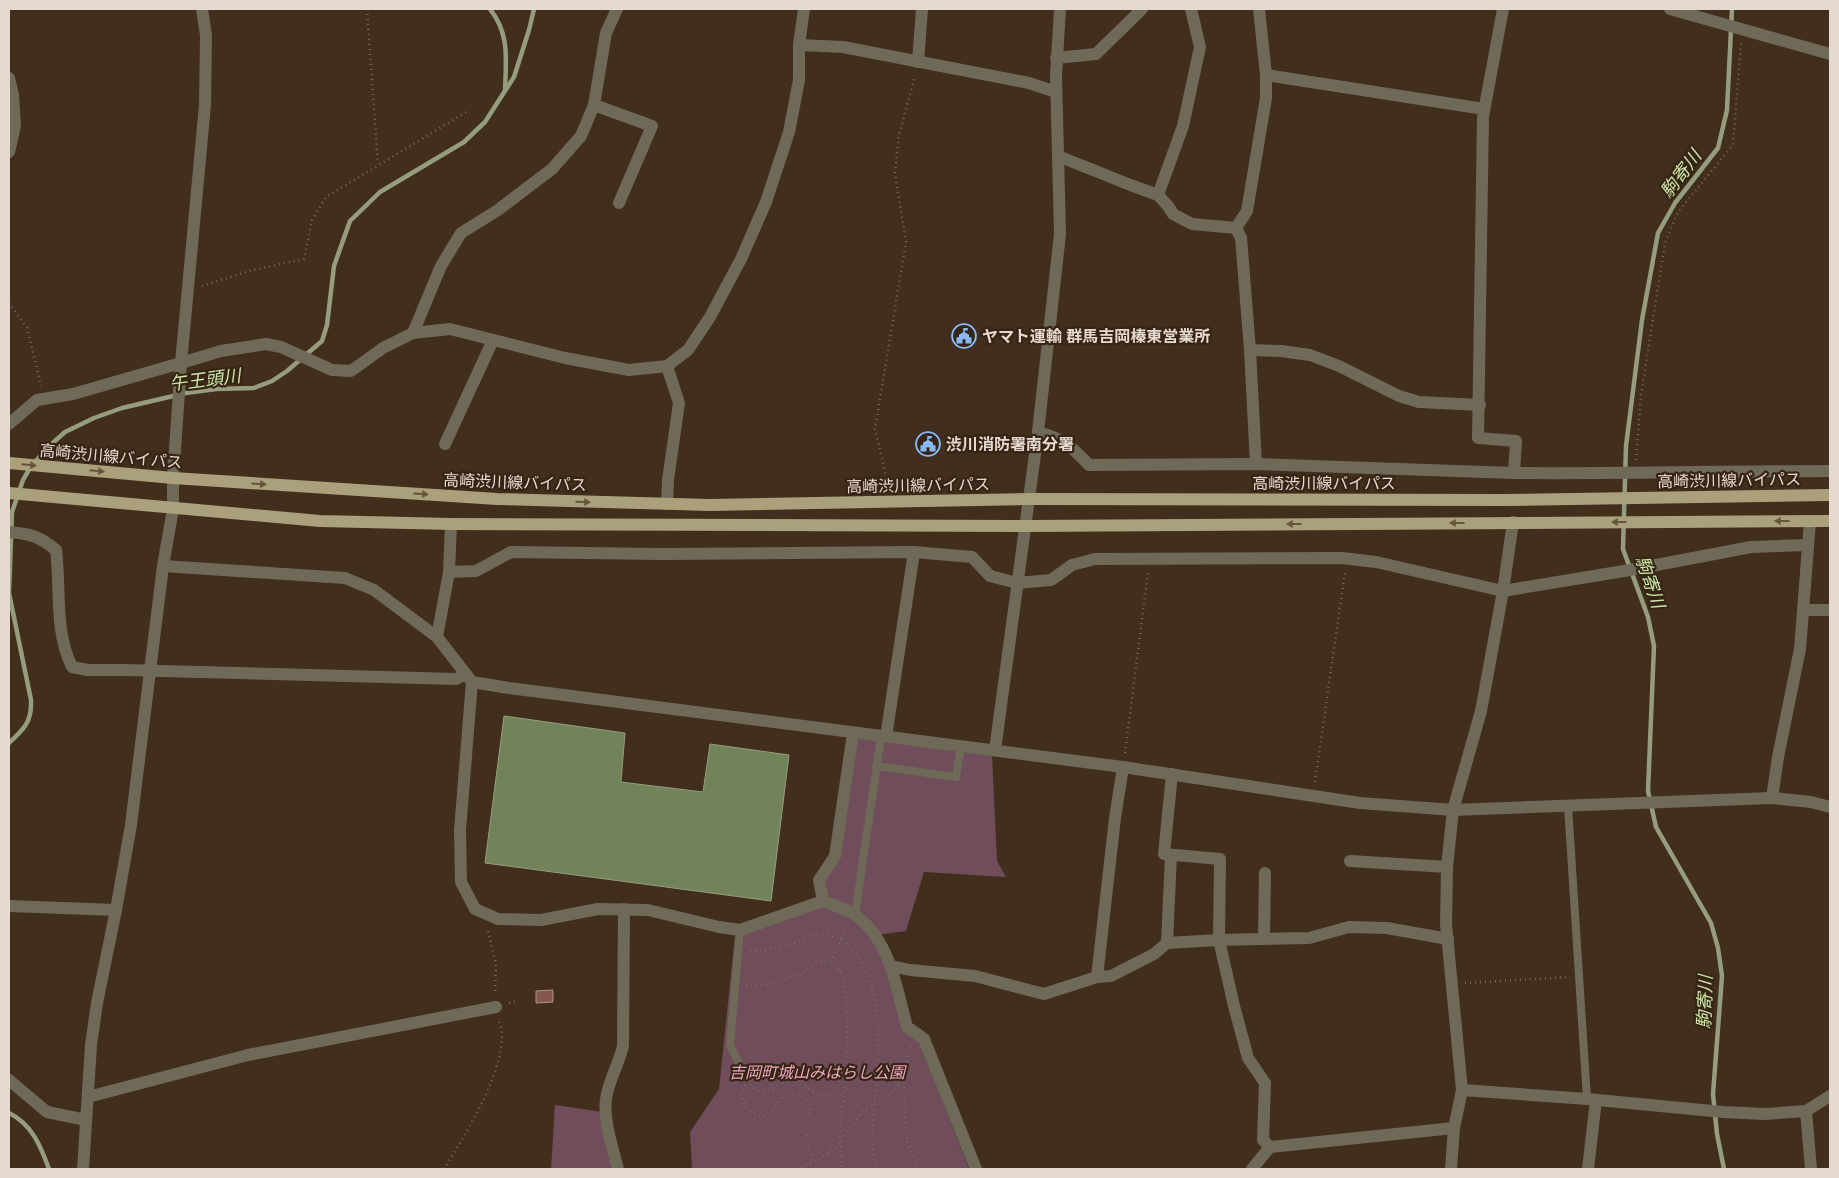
<svg xmlns="http://www.w3.org/2000/svg" width="1839" height="1178" font-family="'Noto Serif','Noto Sans JP',serif">
  <style>
    .green { fill: #6f4d5a }
    .water { fill: #72835b; stroke: #959d7e }
    .lines { fill: none; stroke-linecap: round; stroke-linejoin: round }
    .stream { stroke: #959d7e; stroke-width: 4.5 }
    .building { fill: #835650; stroke: #b0918c }
    .path { stroke: #7b6a5b; stroke-width: 2.5; stroke-dasharray: 1 4; stroke-linecap: butt }
    .service { stroke: #6f6a58; stroke-width: 8 }
    .minor { stroke: #6f6a58; stroke-width: 12 }
    .tertiary { stroke: #6f6a58; stroke-width: 12 }
    .primary { stroke: #aaa07b; stroke-width: 12 }
    .oneway { fill: #64563d }
    .labels { text-anchor: middle; stroke-width: 4.5; stroke-linejoin: round; paint-order: stroke }
    .poi-label { font-size: 16px; font-weight: bold; fill: #e6d9cf; stroke: #362414; text-anchor: start }
    .street-label { font-size: 16px; fill: #e6d9cf; stroke: #362414 }
    .park-label { font-size: 16px; font-style: italic; fill: #eea6c1; stroke: #362414 }
    .water-label { font-size: 18px; font-style: italic; fill: #cce8a7; stroke: #362414 }
  </style>
  <rect width="100%" height="100%" fill="#412e1d"/>
  <g class="green">
    <path d="M857 737 992 755 997 861 1006 877 924 872 906 931 883 934 875 940 919 1041 969 1169H692L690 1132 719 1089 735 936H742L754 929 822 904 823 880 839 858Z"/>
    <path d="M555 1105 610 1113 623 1169H551Z"/>
  </g>
  <path class="water" d="M504 716 625 733 621 782 703 792 710 744 789 755 771 901 485 863Z"/>
  <g class="lines">
    <g class="stream">
      <path d="M490 9C510 34 506 60 505 91"/>
      <path d="M9 743C24 729 32 722 31 700L9 593 12 512 23 480 30 468 47 448 65 432 94 418 122 408 186 393 216 389 254 388 272 381 287 371 322 341 327 325 334 266 350 221 380 192 464 142 485 122 514 77 529 30 534 9"/>
      <path d="M9 1113C32 1124 41 1147 49 1169"/>
      <path d="M1724 1169 1717 1134 1713 1094 1722 976 1718 948 1711 923 1656 827 1648 791 1654 646 1648 617 1623 549 1626 446 1642 320 1658 233 1675 203 1718 148 1727 110 1732 9"/>
    </g>
  </g>
  <path class="building" d="M553 990V1002L536 1003V991Z"/>
  <g class="lines">
    <g class="path">
      <path d="M367 9 378 164"/>
      <path d="M202 286 253 270 304 259 312 220 326 197 468 111"/>
      <path d="M9 303 27 328 41 386"/>
      <path d="M1636 460 1641 395 1665 243 1678 212 1733 145 1741 43"/>
      <path d="M889 488 875 429 906 242 895 174 899 135 915 76"/>
      <path d="M1125 753 1148 572"/>
      <path d="M1315 782 1345 572"/>
      <path d="M488 931 496 964 495 994"/>
      <path d="M750 951C765 951 780 947 795 943 801 941 806 936 812 935 817 934 826 935 831 936 843 938 850 947 857 956 889 998 876 1074 873 1124 872 1140 872 1154 877 1169"/>
      <path d="M831 962 847 926"/>
      <path d="M1465 983 1570 977"/>
      <path d="M746 986 765 985 799 975 816 963 825 961 831 962 838 968 844 978 847 1011V1064L840 1133 842 1169"/>
      <path d="M509 1003 517 1001"/>
      <path d="M903 1077 907 1141 917 1169"/>
      <path d="M748 1080C764 1105 773 1082 791 1081 795 1081 800 1082 804 1083 816 1099 826 1096 844 1095"/>
      <path d="M749 1081 744 1086 741 1094C745 1107 749 1113 763 1117 776 1109 775 1104 785 1093 801 1093 805 1096 811 1111L807 1117"/>
      <path d="M807 1135 812 1162"/>
      <path d="M444 1169C465 1135 503 1075 502 1034 502 1029 500 1024 498 1019"/>
      <path d="M796 1169 820 1159 839 1144 863 1111 885 1098 896 1088 903 1075 911 1045"/>
    </g>
    <g class="service">
      <path d="M876 766 956 777 961 746"/>
      <path d="M1568 806 1587 1099"/>
      <path d="M855 916 881 736"/>
      <path d="M740 930 730 1045 743 1071"/>
    </g>
    <g class="minor">
      <path d="M1503 9 1483 117 1478 438 1516 441 1514 473C1619 474 1725 471 1830 471"/>
      <path d="M1670 9 1830 54"/>
      <path d="M799 45 843 47 1029 83 1056 92"/>
      <path d="M1056 58 1096 54 1142 9"/>
      <path d="M918 62 922 9"/>
      <path d="M1266 75 1484 109"/>
      <path d="M9 78 13 95H9"/>
      <path d="M594 105 652 126 619 203"/>
      <path d="M9 152 15 126 13 95"/>
      <path d="M1058 156 1133 186 1158 195 1168 206 1173 214 1192 224 1236 228 1241 238 1250 350 1256 464"/>
      <path d="M1158 195 1183 126 1200 47 1191 9"/>
      <path d="M1236 228 1247 211 1266 98V75L1259 9"/>
      <path d="M413 333 441 266 461 233 498 210 552 169 581 136 594 105 606 33 617 9"/>
      <path d="M1250 350 1281 351 1310 355 1339 366 1399 396 1419 402 1480 405"/>
      <path d="M9 424 37 400 73 394 181 363"/>
      <path d="M445 444 493 340"/>
      <path d="M667 504 668 480 679 403 667 366"/>
      <path d="M9 532C31 534 39 536 56 550 61 590 54 630 72 667L88 670H125L456 679 466 674"/>
      <path d="M163 566 345 578 374 590 437 637 472 682 509 688 1123 767 1360 803 1453 810 1772 798 1811 802 1830 807"/>
      <path d="M449 572 476 571 511 552 661 554 914 552 972 557 990 576 1017 583 1051 580 1072 565 1095 559 1342 558 1376 562 1503 591 1630 570 1751 547 1807 545"/>
      <path d="M1803 610H1830"/>
      <path d="M437 637 449 572 451 524"/>
      <path d="M472 682 460 830 461 882 475 909 498 919 541 920 598 909 648 910 719 927 740 930 823 901C833 905 844 908 852 913 890 937 896 987 907 1027L924 1039 976 1169"/>
      <path d="M886 737 914 552"/>
      <path d="M995 750 1038 432C1064 439 1071 446 1089 465L1256 464 1514 473"/>
      <path d="M1172 774 1164 854 1220 859 1219 940 1234 1006 1248 1058 1265 1083 1263 1140 1270 1147 1252 1169"/>
      <path d="M1772 798 1778 757 1800 649 1810 521"/>
      <path d="M1350 861 1447 867"/>
      <path d="M823 901 819 880 835 856 853 733"/>
      <path d="M9 906 116 910"/>
      <path d="M1264 939 1265 873"/>
      <path d="M1167 943 1171 855"/>
      <path d="M891 966 910 970 975 976 1044 994 1097 977 1111 976 1154 954 1167 943 1219 940 1309 938 1349 927 1387 928 1448 939"/>
      <path d="M1097 977 1115 818 1123 767"/>
      <path d="M1462 1090 1587 1099 1723 1112 1765 1114 1806 1111 1830 1096"/>
      <path d="M88 1097 248 1055 496 1007"/>
      <path d="M1806 1111 1811 1169"/>
      <path d="M1270 1147 1454 1128"/>
      <path d="M618 1169C613 1149 603 1120 606 1099 608 1082 619 1064 623 1046L624 909"/>
      <path d="M1451 1169 1454 1128 1462 1090 1446 924 1447 867 1453 810 1481 711 1503 591 1513 522"/>
      <path d="M1588 1169 1596 1100"/>
    </g>
    <g class="tertiary">
      <path d="M181 363 221 351 266 344 281 347 332 370 351 371 383 348 413 333 450 329 565 358 629 370 667 366 688 350 710 317 741 259 766 202 789 132 799 80V45L804 9"/>
      <path d="M1038 432 1060 234 1056 76 1060 9"/>
      <path d="M9 1080 47 1112 86 1120"/>
      <path d="M83 1169 91 1045 97 1003 116 910 131 825 163 566 173 509V478L181 363 205 105 206 35 202 9"/>
    </g>
    <g class="primary">
      <path d="M9 463 173 478 497 499 710 505 1029 499 1505 500 1830 495"/>
      <path d="M9 493 320 521 451 524 1026 526 1830 521"/>
    </g>
  </g>
  <defs><path id="oneway-solid" d="M-6-.8H1V-3.2L6.5 0L1 3.2V.8H-6Z" transform="scale(1.25)"/></defs>
  <g class="oneway">
    <use href="#oneway-solid" transform="translate(29 465) rotate(5)"/>
    <use href="#oneway-solid" transform="translate(97 471) rotate(5)"/>
    <use href="#oneway-solid" transform="translate(259 484) rotate(4)"/>
    <use href="#oneway-solid" transform="translate(421 494) rotate(4)"/>
    <use href="#oneway-solid" transform="translate(583 502) rotate(2)"/>
    <use href="#oneway-solid" transform="translate(1782 521) rotate(180)"/>
    <use href="#oneway-solid" transform="translate(1619 522) rotate(180)"/>
    <use href="#oneway-solid" transform="translate(1457 523) rotate(180)"/>
    <use href="#oneway-solid" transform="translate(1294 524) rotate(180)"/>
  </g>
  <defs>
    <g id="civic-ring" transform="scale(1.25)"><circle r="9.5" fill="#362414" stroke="#89bafc" stroke-width="1.5"/><path d="M-.6-6.5H3V-4.5H.6V-3L4-1V1h2V6H-6V1h2V-1L-.6-3ZM-1.2 2.5V6h2.4V2.5Z" fill="#89bafc"/></g>
  </defs>
  <g fill-rule="evenodd">
    <use href="#civic-ring" x="964" y="336"/>
    <use href="#civic-ring" x="928" y="444"/>
  </g>
  <g class="labels">
    <g class="poi-label">
      <text x="982" y="342">ヤマト運輸 群馬吉岡榛東営業所</text>
      <text x="946" y="450">渋川消防署南分署</text>
    </g>
    <g class="street-label">
      <text transform="translate(111 456) rotate(5)" y="6">高崎渋川線バイパス</text>
      <text transform="translate(1729 480) rotate(-1)" y="6">高崎渋川線バイパス</text>
      <text transform="translate(515 482) rotate(2)" y="6">高崎渋川線バイパス</text>
      <text x="1324" y="489">高崎渋川線バイパス</text>
      <text transform="translate(918 485) rotate(-1)" y="6">高崎渋川線バイパス</text>
    </g>
    <g class="park-label">
      <text x="817" y="1078">吉岡町城山みはらし公園</text>
    </g>
    <g class="water-label">
      <text transform="translate(1681 174) rotate(-53)" y="6">駒寄川</text>
      <text transform="translate(205 380) rotate(-7)" y="6">午王頭川</text>
      <text transform="translate(1650 582) rotate(71)" y="6">駒寄川</text>
      <text transform="translate(1705 1002) rotate(-88)" y="6">駒寄川</text>
    </g>
  </g>
  <rect width="1839" height="1178" fill="none" stroke="#e6d9cf" stroke-width="20"/>
</svg>
